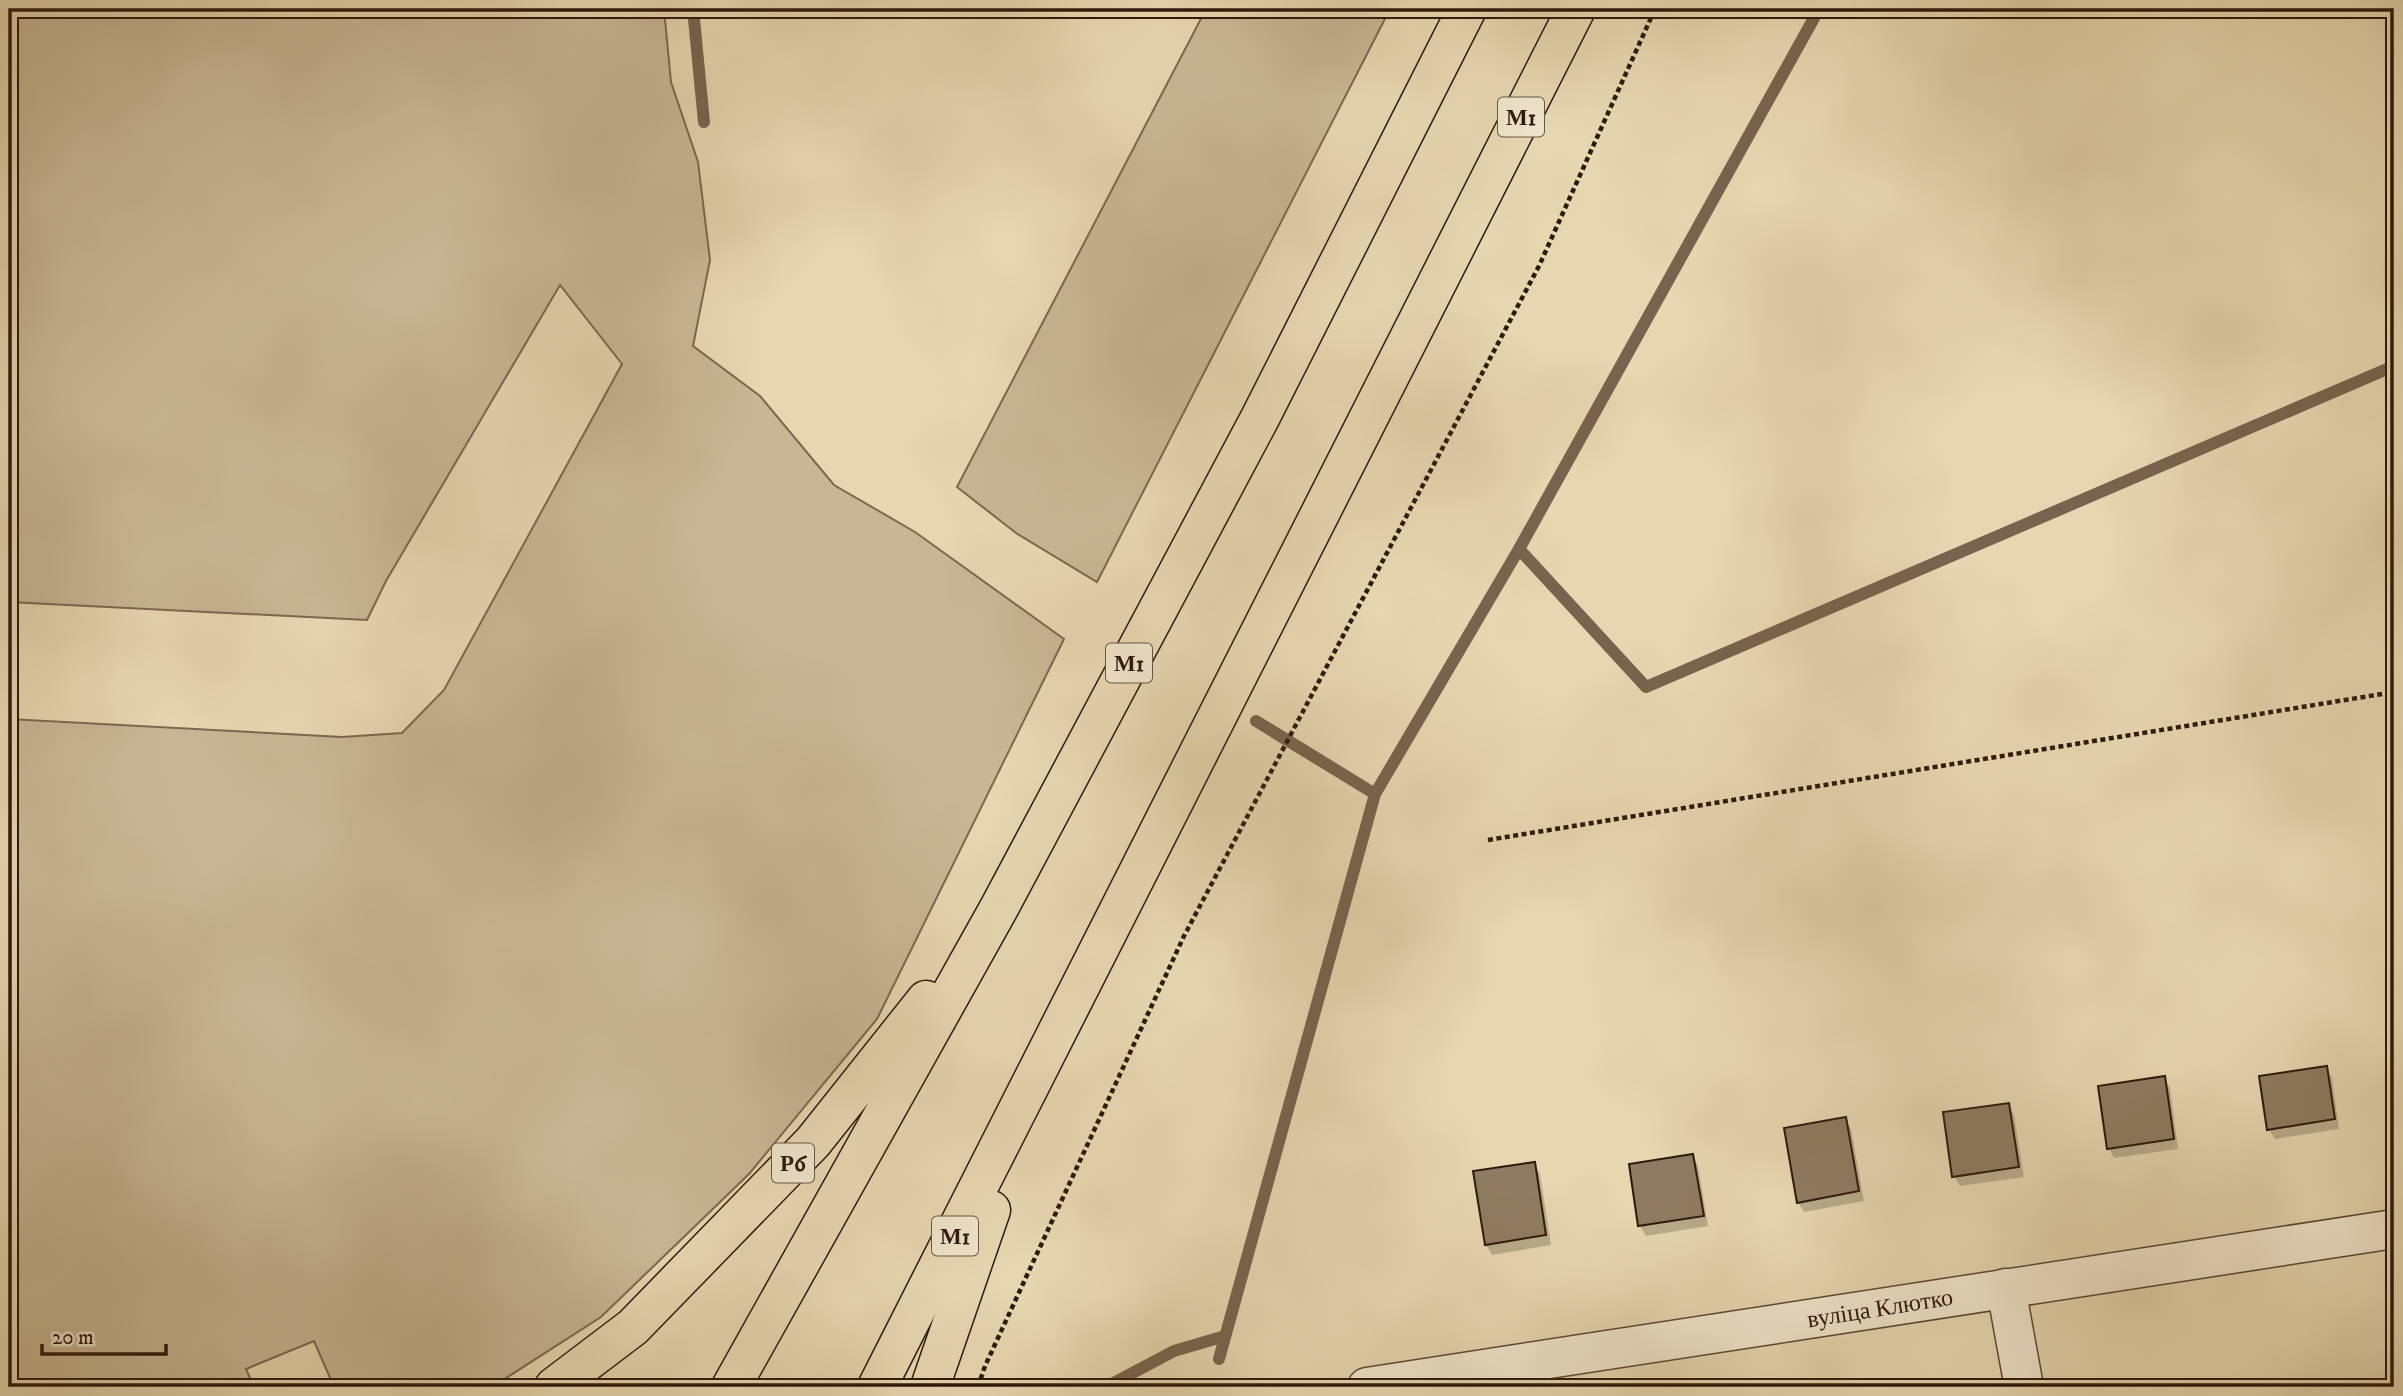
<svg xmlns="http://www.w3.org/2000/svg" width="2403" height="1396" font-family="'IM FELL DW Pica',serif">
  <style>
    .green { fill: #c7b794; stroke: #7a6850; stroke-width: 2 }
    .shadow { fill: #0003 }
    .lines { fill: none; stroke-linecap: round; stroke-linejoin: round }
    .stream { stroke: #77644e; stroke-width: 12 }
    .building { fill: #8e7c62; stroke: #2e190d; stroke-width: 2 }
    .minor-casing { stroke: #5c4836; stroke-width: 41 }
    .highway-casing { stroke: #2e190d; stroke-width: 41 }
    .path { stroke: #2e190d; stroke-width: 4.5; stroke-dasharray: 5 3.5; stroke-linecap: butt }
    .minor { stroke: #efe5cc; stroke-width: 38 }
    .highway { stroke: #e6d7b0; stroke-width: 38 }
    .labels { text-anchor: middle; stroke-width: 6; stroke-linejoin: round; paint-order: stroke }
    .shield { fill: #efe5cc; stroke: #685646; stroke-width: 2 }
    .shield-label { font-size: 23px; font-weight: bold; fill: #2e190d }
    .street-label { font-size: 24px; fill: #2e190d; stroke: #efe5cc }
  </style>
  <rect width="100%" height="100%" fill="#e6d7b0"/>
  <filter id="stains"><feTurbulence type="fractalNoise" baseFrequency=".00286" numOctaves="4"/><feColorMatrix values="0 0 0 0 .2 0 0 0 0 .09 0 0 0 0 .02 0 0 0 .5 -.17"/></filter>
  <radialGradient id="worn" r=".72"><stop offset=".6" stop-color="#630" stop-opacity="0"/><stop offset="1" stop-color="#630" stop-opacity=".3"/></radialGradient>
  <g class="green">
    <path d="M9 9H664L671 82 698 162 710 260 693 346 760 396 834 485 915 532 1064 639 877 1019 749 1174 601 1317 492 1387H334L314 1341 246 1369 254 1387H9V719L342 737 402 733 444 690 622 364 560 285 386 581 367 620 9 602Z"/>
    <path d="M1206 9H1390L1097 582 1016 533 957 487Z"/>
  </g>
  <g class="shadow">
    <path d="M2326 1068 2332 1078 2339 1129 2275 1139 2269 1129Z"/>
    <path d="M2164 1078 2170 1088 2178 1149 2114 1158 2109 1148Z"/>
    <path d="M2008 1105 2014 1115 2024 1177 1960 1186 1954 1176Z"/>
    <path d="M1845 1119 1851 1129 1864 1201 1804 1212 1798 1202Z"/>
    <path d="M1693 1156 1698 1166 1708 1226 1646 1236 1640 1226 1631 1166Z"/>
    <path d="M1534 1164 1540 1174 1551 1245 1492 1255 1486 1245Z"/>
  </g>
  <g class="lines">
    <g class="stream">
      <path d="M693 9 704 122"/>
      <path d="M1519 549 1646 687 2394 366"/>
      <path d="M1256 721 1375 794"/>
      <path d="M1219 1359 1375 794 1519 549 1819 9"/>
      <path d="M1106 1387 1174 1351 1225 1336"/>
    </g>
  </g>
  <g class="building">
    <path d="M2327 1066 2335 1119 2267 1130 2259 1076Z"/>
    <path d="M2165 1076 2174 1139 2107 1149 2098 1086Z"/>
    <path d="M2009 1103 2019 1167 1952 1177 1943 1112Z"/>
    <path d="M1846 1117 1859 1191 1797 1203 1784 1128Z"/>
    <path d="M1693 1154 1704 1216 1638 1226 1629 1164Z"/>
    <path d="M1535 1162 1546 1235 1485 1245 1473 1171Z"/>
  </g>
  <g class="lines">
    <g class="minor-casing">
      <g id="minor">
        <path d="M2006 1288 2024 1387"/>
        <path d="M1367 1387 2394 1229"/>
      </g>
    </g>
    <g class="highway-casing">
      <g id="highway">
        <path d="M554 1387 633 1327 813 1142 926 1000"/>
        <path d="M731 1387 999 908 1260 418 1467 9"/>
        <path d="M877 1387 1576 9"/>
        <path d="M930 1387 991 1210"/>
      </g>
    </g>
    <g class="path">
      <path d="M1488 840 2394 692"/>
      <path d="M978 1387 985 1366 1184 936 1539 266 1655 9"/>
    </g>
    <use href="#minor" class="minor"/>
    <use href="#highway" class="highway"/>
  </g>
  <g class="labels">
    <g class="shield">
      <rect x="1498" y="97.5" width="46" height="39" rx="5"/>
      <rect x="1106" y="643.5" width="46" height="39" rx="5"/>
      <rect x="772" y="1143.5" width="42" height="39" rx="5"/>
      <rect x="932" y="1216.5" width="46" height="39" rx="5"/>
    </g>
    <g class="shield-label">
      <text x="1521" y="125">М1</text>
      <text x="1129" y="671">М1</text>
      <text x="793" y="1171">Р6</text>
      <text x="955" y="1244">М1</text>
    </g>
    <g class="street-label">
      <text transform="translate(1880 1308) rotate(-9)" y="8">вуліца Клютко</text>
    </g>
  </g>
  <rect width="2403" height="1396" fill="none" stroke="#e6d7b0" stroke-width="35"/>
  <rect x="10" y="10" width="2382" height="1375" fill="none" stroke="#2e190d" stroke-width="3.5"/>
  <rect x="18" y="18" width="2368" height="1361" fill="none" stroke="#2e190d" stroke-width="2"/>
  <path d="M42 1344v10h124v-10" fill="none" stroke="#2e190d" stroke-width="3.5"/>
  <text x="52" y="1344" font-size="21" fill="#2e190d" stroke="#efe5cc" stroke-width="5" paint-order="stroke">20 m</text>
  <rect width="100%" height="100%" filter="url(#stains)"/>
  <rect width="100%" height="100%" fill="url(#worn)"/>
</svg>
